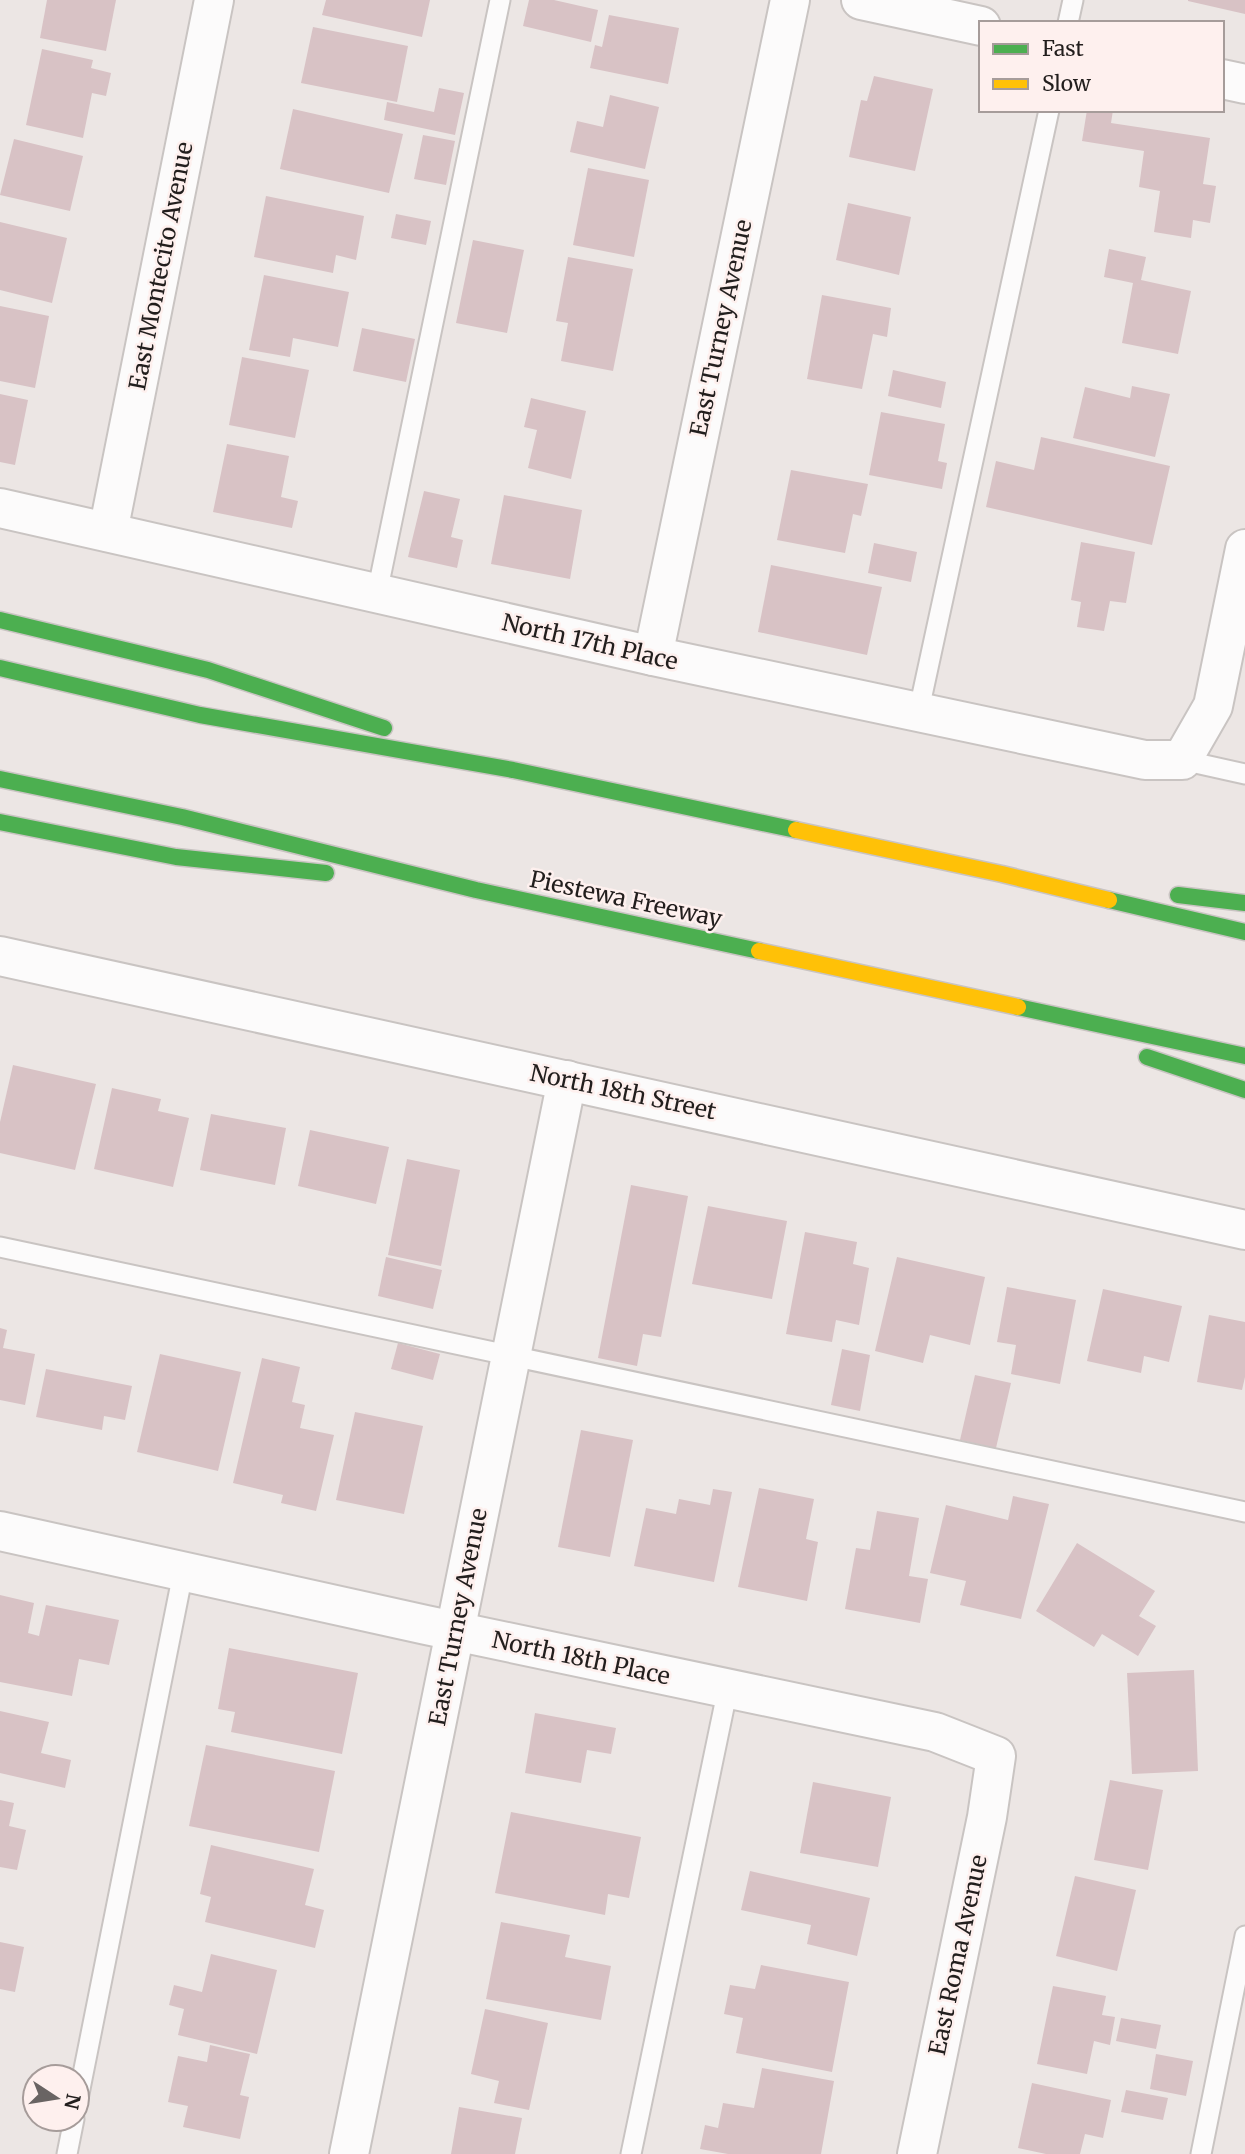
<svg xmlns="http://www.w3.org/2000/svg" width="1245" height="2154" font-family="Merriweather,serif">
  <style>
    .building { fill: #d8c2c5 }
    .lines { fill: none; stroke-linecap: round; stroke-linejoin: round }
    .lane-casing { stroke: #c9c4c2; stroke-width: 23 }
    .street-casing { stroke: #c9c4c2; stroke-width: 42 }
    .fast-casing { stroke: #c9c4c2; stroke-width: 19 }
    .slow-casing { stroke: #c9c4c2; stroke-width: 19 }
    .lane { stroke: #fcfbfb; stroke-width: 19 }
    .street { stroke: #fcfbfb; stroke-width: 38 }
    .fast { stroke: #4caf50; stroke-width: 16 }
    .slow { stroke: #ffc107; stroke-width: 16 }
    .labels { text-anchor: middle; stroke-width: 5; stroke-linejoin: round; paint-order: stroke }
    .street-label { font-size: 23px; fill: #221e1d; stroke: #fef0ee }
  </style>
  <rect width="100%" height="100%" fill="#ece6e4"/>
  <g class="building">
    <path d="M47 0H116L106 51 40 38Z"/>
    <path d="M326 0H430L422 37 322 15Z"/>
    <path d="M529 0H554L598 10 591 42 523 26Z"/>
    <path d="M1188 0H1245V14L1188 1Z"/>
    <path d="M609 15 679 28 668 84 590 68 595 45 602 47Z"/>
    <path d="M313 27 408 46 397 102 301 83Z"/>
    <path d="M42 49 93 60 91 68 111 73 106 96 92 93 83 138 26 125Z"/>
    <path d="M874 76 933 89 915 171 849 157 861 100 867 101Z"/>
    <path d="M439 88 464 93 455 135 384 120 387 102 434 112Z"/>
    <path d="M610 95 659 107 645 169 570 152 577 121 603 127Z"/>
    <path d="M293 109 403 134 389 193 280 169Z"/>
    <path d="M1087 110H1113L1111 123 1210 138 1203 184 1216 186 1210 223 1193 220 1191 238 1154 232 1160 191 1139 187 1144 151 1082 141Z"/>
    <path d="M423 135 455 141 446 185 414 179Z"/>
    <path d="M14 139 83 156 70 211 0 195Z"/>
    <path d="M588 168 649 180 634 257 573 245Z"/>
    <path d="M266 196 364 216 356 260 336 255 333 273 254 257Z"/>
    <path d="M848 203 911 217 899 275 836 260Z"/>
    <path d="M396 214 431 221 426 245 391 238Z"/>
    <path d="M0 222 67 238 52 303 0 290Z"/>
    <path d="M473 240 524 250 507 333 456 323Z"/>
    <path d="M1109 249 1146 257 1141 280 1191 291 1178 354 1122 343 1133 283 1104 277Z"/>
    <path d="M568 257 633 269 613 371 561 361 568 323 556 321Z"/>
    <path d="M264 275 349 292 338 347 293 338 290 357 249 350Z"/>
    <path d="M822 295 891 308 887 337 873 334 862 389 807 379Z"/>
    <path d="M0 306 49 316 35 388 0 381Z"/>
    <path d="M362 328 415 339 406 382 353 371Z"/>
    <path d="M242 357 309 370 295 438 229 425Z"/>
    <path d="M893 370 946 382 941 408 888 396Z"/>
    <path d="M1132 386 1170 394 1155 457 1073 438 1085 387 1130 398Z"/>
    <path d="M0 394 28 400 15 465 0 462Z"/>
    <path d="M531 398 586 411 571 479 528 468 537 430 524 427Z"/>
    <path d="M881 412 945 424 938 461 947 463 942 489 869 475Z"/>
    <path d="M1041 437 1170 466 1152 545 986 507 996 461 1034 470Z"/>
    <path d="M227 444 289 456 281 497 298 501 292 528 213 512Z"/>
    <path d="M791 470 868 484 861 516 853 514 845 553 777 540Z"/>
    <path d="M424 491 460 499 451 537 463 540 457 568 408 557Z"/>
    <path d="M504 495 582 510 570 579 491 564Z"/>
    <path d="M1081 542 1135 552 1126 603 1110 601 1104 631 1077 627 1081 602 1071 600Z"/>
    <path d="M874 543 917 552 911 582 868 573Z"/>
    <path d="M771 565 882 587 867 655 758 632Z"/>
    <path d="M13 1065 96 1084 75 1170 0 1153V1122Z"/>
    <path d="M112 1088 161 1099 158 1111 189 1118 173 1187 94 1169Z"/>
    <path d="M211 1114 286 1128 275 1185 200 1170Z"/>
    <path d="M310 1130 389 1147 376 1204 298 1186Z"/>
    <path d="M407 1159 460 1170 441 1266 388 1255Z"/>
    <path d="M631 1185 688 1196 661 1337 643 1334 637 1366 598 1358Z"/>
    <path d="M708 1206 787 1221 772 1299 692 1284Z"/>
    <path d="M805 1232 857 1242 853 1264 869 1268 859 1325 836 1320 832 1342 786 1334Z"/>
    <path d="M386 1257 442 1270 433 1309 378 1296Z"/>
    <path d="M897 1257 985 1277 970 1345 930 1335 923 1363 875 1351Z"/>
    <path d="M1007 1287 1076 1300 1060 1384 1011 1374 1016 1345 997 1342Z"/>
    <path d="M1103 1289 1182 1306 1169 1362 1144 1356 1141 1373 1087 1361Z"/>
    <path d="M1209 1315 1245 1322V1377L1242 1390 1197 1382Z"/>
    <path d="M0 1328 7 1330 3 1348 35 1354 25 1405 0 1400Z"/>
    <path d="M398 1343 440 1354 433 1380 391 1369Z"/>
    <path d="M842 1349 870 1355 860 1411 831 1405Z"/>
    <path d="M160 1354 241 1372 218 1471 137 1452Z"/>
    <path d="M262 1358 300 1367 292 1402 305 1405 300 1428 334 1435 316 1511 281 1503 283 1495 233 1483Z"/>
    <path d="M46 1369 132 1386 125 1420 104 1416 102 1430 36 1417Z"/>
    <path d="M975 1375 1011 1383 996 1448 960 1440Z"/>
    <path d="M355 1412 423 1426 404 1514 336 1500Z"/>
    <path d="M581 1430 633 1440 610 1557 558 1547Z"/>
    <path d="M759 1488 814 1499 806 1539 818 1542 807 1601 738 1587Z"/>
    <path d="M713 1489 732 1492 714 1582 634 1566 646 1508 676 1514 679 1499 710 1505Z"/>
    <path d="M1013 1496 1049 1504 1021 1619 960 1605 966 1581 930 1573 946 1505 1008 1520Z"/>
    <path d="M877 1511 919 1518 909 1576 928 1579 920 1623 845 1609 856 1548 870 1550Z"/>
    <path d="M1077 1543 1155 1591 1139 1616 1156 1626 1138 1656 1102 1634 1094 1647 1036 1611Z"/>
    <path d="M0 1595 34 1603 28 1633 39 1636 46 1605 119 1620 109 1665 79 1659 72 1696 0 1682Z"/>
    <path d="M229 1648 358 1673 342 1754 231 1732 235 1712 218 1709Z"/>
    <path d="M1194 1670 1198 1771 1132 1774 1127 1673Z"/>
    <path d="M0 1711 49 1722 41 1753 71 1760 65 1788 0 1773Z"/>
    <path d="M535 1713 616 1728 611 1754 587 1750 581 1783 525 1773Z"/>
    <path d="M206 1745 335 1771 319 1852 189 1826Z"/>
    <path d="M1110 1780 1163 1790 1148 1870 1094 1860Z"/>
    <path d="M813 1782 891 1797 878 1867 800 1853Z"/>
    <path d="M0 1800 14 1803 9 1826 26 1830 17 1870 0 1867Z"/>
    <path d="M511 1812 641 1837 629 1898 608 1894 605 1915 495 1893Z"/>
    <path d="M211 1845 314 1869 305 1905 324 1910 315 1948 205 1922 211 1897 200 1894Z"/>
    <path d="M750 1871 870 1898 857 1956 807 1944 811 1925 741 1910Z"/>
    <path d="M1075 1876 1136 1890 1117 1971 1056 1956Z"/>
    <path d="M501 1922 570 1935 565 1957 611 1966 601 2020 486 1999Z"/>
    <path d="M0 1942 24 1947 15 1992 0 1989Z"/>
    <path d="M211 1954 277 1970 257 2054 178 2035 184 2009 169 2005 174 1985 202 1992Z"/>
    <path d="M761 1965 849 1982 832 2072 736 2053 743 2018 724 2014 730 1985 755 1989Z"/>
    <path d="M1053 1986 1106 1996 1102 2015 1115 2017 1110 2045 1094 2041 1087 2074 1037 2064Z"/>
    <path d="M485 2009 548 2023 529 2110 494 2103 499 2081 471 2074Z"/>
    <path d="M1121 2018 1161 2025 1156 2049 1116 2041Z"/>
    <path d="M210 2045 250 2054 240 2095 249 2097 240 2139 183 2127 188 2106 168 2102 178 2056 207 2062Z"/>
    <path d="M1156 2054 1193 2061 1186 2096 1150 2089Z"/>
    <path d="M762 2068 834 2081 821 2154H728L700 2149 705 2125 718 2128 723 2103 754 2108Z"/>
    <path d="M1032 2083 1111 2100 1103 2138 1085 2134 1080 2154H1046L1018 2148Z"/>
    <path d="M1126 2090 1168 2098 1163 2120 1121 2112Z"/>
    <path d="M459 2107 522 2118 515 2154H451Z"/>
  </g>
  <g class="lines">
    <g class="lane-casing">
      <g id="lane">
        <path d="M1068 23 1073 0"/>
        <path d="M377 593 500 0"/>
        <path d="M918 714 1049 110"/>
        <path d="M1182 760 1245 774"/>
        <path d="M0 1247 1245 1512"/>
        <path d="M77 2104 183 1573"/>
        <path d="M67 2154 74 2119"/>
        <path d="M631 2154 728 1688"/>
        <path d="M1201 2154 1245 1936"/>
      </g>
    </g>
    <g class="street-casing">
      <g id="street">
        <path d="M861 0 981 26"/>
        <path d="M1222 79 1245 84"/>
        <path d="M0 508 653 656 1145 760H1182L1213 706 1245 549"/>
        <path d="M108 532 214 0"/>
        <path d="M653 656 790 0"/>
        <path d="M0 956 1245 1230"/>
        <path d="M0 1531 426 1625 935 1732 996 1756 987 1817 917 2154"/>
        <path d="M349 2154 567 1080"/>
      </g>
    </g>
    <g class="fast-casing">
      <g id="fast">
        <path d="M0 620 208 670 384 728"/>
        <path d="M0 668 200 715 513 770 796 830"/>
        <path d="M0 779 182 817 476 890 759 951"/>
        <path d="M0 822 176 857 326 873"/>
        <path d="M1178 895 1245 903"/>
        <path d="M1109 900 1245 932"/>
        <path d="M1018 1007 1245 1056"/>
        <path d="M1147 1057 1245 1090"/>
      </g>
    </g>
    <g class="slow-casing">
      <g id="slow">
        <path d="M796 830 1002 874 1109 900"/>
        <path d="M759 951 1018 1007"/>
      </g>
    </g>
    <use href="#lane" class="lane"/>
    <use href="#street" class="street"/>
    <use href="#fast" class="fast"/>
    <use href="#slow" class="slow"/>
  </g>
  <g class="labels">
    <g class="street-label">
      <text transform="translate(161 266) rotate(-79)" y="8">East Montecito Avenue</text>
      <text transform="translate(721 328) rotate(-78)" y="8">East Turney Avenue</text>
      <text transform="translate(590 642) rotate(13)" y="8">North 17th Place</text>
      <text transform="translate(626 899) rotate(12)" y="8">Piestewa Freeway</text>
      <text transform="translate(623 1092) rotate(12)" y="8">North 18th Street</text>
      <text transform="translate(458 1617) rotate(-79)" y="8">East Turney Avenue</text>
      <text transform="translate(581 1658) rotate(12)" y="8">North 18th Place</text>
      <text transform="translate(958 1955) rotate(-78)" y="8">East Roma Avenue</text>
    </g>
  </g>
  <rect x="979" y="21" width="245" height="91" fill="#fef0ee" stroke="#a69c9a" stroke-width="2"/>
  <rect x="993" y="44" width="35" height="10" fill="#4caf50" stroke="#a69c9a" stroke-width="2"/>
  <text x="1042" y="56" font-size="21" fill="#221e1d">Fast</text>
  <rect x="993" y="79" width="35" height="10" fill="#ffc107" stroke="#a69c9a" stroke-width="2"/>
  <text x="1042" y="91" font-size="21" fill="#221e1d">Slow</text>
  <g transform="translate(56 2098) rotate(102)"><circle r="33" fill="#fef0ee" stroke="#a69c9a" stroke-width="2"/>
  <path d="M0-5L12 26L0 18L-12 26Z" fill="#696463"/>
  <text y="-10" font-size="19" font-weight="bold" text-anchor="middle" fill="#221e1d">N</text>
  </g>
</svg>
